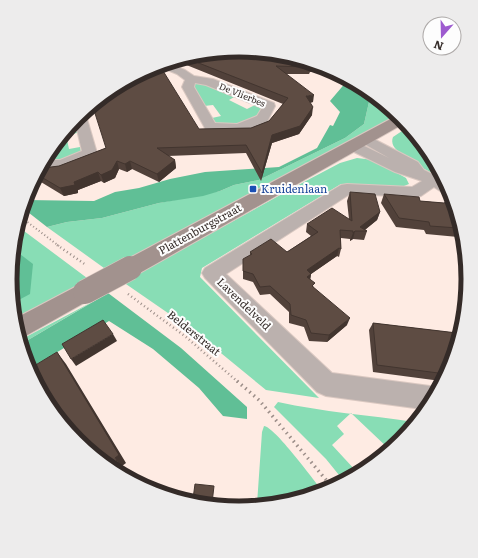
<svg xmlns="http://www.w3.org/2000/svg" width="478" height="558" font-family="Literata,serif">
  <style>
    .green { fill: #88ddb5 }
    .forest { fill: #60bf96 }
    .lines { fill: none; stroke-linecap: round; stroke-linejoin: round }
    .street-casing { stroke: #dac8c1; stroke-width: 2 }
    .secondary-casing { stroke: #dac8c1; stroke-width: 2 }
    .path-far2 { stroke: #9c8e89; stroke-width: 2; stroke-dasharray: 1 2.5; stroke-linecap: butt }
    .path-far1 { stroke: #9c8e89; stroke-width: 2.5; stroke-dasharray: 1 3; stroke-linecap: butt }
    .path { stroke: #9c8e89; stroke-width: 3.5; stroke-dasharray: 1.5 4; stroke-linecap: butt }
    .street { fill: #bbb1ae; fill-rule: evenodd }
    .secondary { fill: #a2928e; fill-rule: evenodd }
    .secondary-bridge-casing { stroke: #dac8c1; stroke-width: 25; stroke-linecap: butt }
    .secondary-bridge { stroke: #a2928e; stroke-width: 24 }
    .wall { fill: #51413a }
    .shaded-wall { fill: #42352f }
    .building { fill: #5e4c43; stroke: #42352f }
    .transit-dot { fill: #1a4fb4; stroke: #fdfdfd; stroke-width: 1.5 }
    .labels { text-anchor: middle; stroke-width: 4; stroke-linejoin: round; paint-order: stroke }
    .far-street-label { font-size: 9px; fill: #342b28; stroke: #fdfdfd }
    .transit-label { font-size: 11px; fill: #164399; stroke: #fdfdfd; text-anchor: start }
    .street-label { font-size: 11px; fill: #342b28; stroke: #fdfdfd }
    .rim { fill: none; stroke: #342b28; stroke-width: 5 }
  </style>
  <rect width="100%" height="100%" fill="#feebe3"/>
  <g class="green">
    <path d="M195 83 208 85 236 96 229 100 247 109 255 105 263 108C252 125 235 125 217 124L212 118 221 116 213 105 204 106 192 89Z"/>
    <path d="M365 93 397 115 123 262 104 268 47 227 67 222 102 218 159 203 220 191 234 185 259 180 345 138 364 124 369 102Z"/>
    <path d="M74 122 77 133 66 135 69 149 80 147 81 152 62 161 47 162Z"/>
    <path d="M408 127 443 179 415 164 417 162C408 157 388 150 393 137Z"/>
    <path d="M357 158 374 160 406 178 409 184 404 186 403 189 341 184 202 268 200 277 319 398 266 390 194 331 123 282 302 183 340 163Z"/>
    <path d="M20 228 87 278 76 284 78 286 18 319 10 279Z"/>
    <path d="M94 301 23 343 22 339Z"/>
    <path d="M278 402C323 412 369 415 414 422L401 441 389 449 351 413 337 426 344 434 332 445 356 471 343 480 326 459 274 407Z"/>
    <path d="M264 426C275 427 313 480 323 491L257 504 262 432Z"/>
  </g>
  <g class="forest">
    <path d="M347 81 365 93 369 102 364 124 345 138 259 180 234 185 220 191 203 196 159 203 102 218 67 222 47 227 24 209 26 200 94 201 115 192 139 188 170 179 205 172 279 167 317 148 330 125 333 126 340 112 330 101Z"/>
    <path d="M16 251 33 264 30 294 15 302 10 279Z"/>
    <path d="M108 293 181 348 247 407V419L223 416 199 388 153 349 109 321 29 369 23 343Z"/>
  </g>
  <g class="lines">
    <g class="street-casing">
      <g id="street">
        <path d="M170 64 185 70 194 76 213 79 274 103 275 106 267 122 239 132 206 130 182 87 185 80 177 74 158 66ZM195 83 206 85 262 108 257 116 237 124 215 123 194 87Z"/>
        <path d="M85 112 97 153 95 156 62 170 42 169 48 160H60L82 151 75 121 77 117Z"/>
        <path d="M366 135 418 162 424 170 442 179 451 194 443 193 434 187 421 196 415 197 350 194 226 274 332 373 430 386 436 388 422 409 326 396 317 392 205 278 202 273 205 268 341 185 347 184 412 187 422 181 395 172 348 149 346 146 348 143 353 142 358 143 389 158 361 142 359 139 361 136Z"/>
      </g>
    </g>
    <g class="secondary-casing">
      <g id="secondary">
        <path d="M398 115 405 123 138 274 130 276 122 274 119 268 122 262Z"/>
        <path d="M85 283 93 286 96 292 93 298 22 338 18 317 77 286Z"/>
      </g>
    </g>
    <path class="path-far2" d="M22 218 59 246"/>
    <g class="path-far1">
      <path d="M57 245 86 265"/>
      <path d="M128 294 186 337 238 382"/>
    </g>
    <path class="path" d="M237 381 259 400 332 487"/>
    <use href="#street" class="street"/>
    <use href="#secondary" class="secondary"/>
    <g class="secondary-bridge-casing">
      <path id="secondary-bridge" d="M85 292 130 268"/>
    </g>
    <use href="#secondary-bridge" class="secondary-bridge"/>
  </g>
  <g class="wall">
    <path d="M239 50 326 67V71L310 72 309 74H286L313 102 310 103 312 115 299 134 272 143 261 181 246 153 168 156 175 160 176 168 159 182 132 169 127 172 119 169 115 178 104 183 101 181 78 190V193L64 196 36 179 43 168 59 166 106 148 199 129 251 128 269 121 283 104 179 62Z"/>
    <path d="M350 192 380 212 377 220 365 230 367 231 364 240 353 239 350 241V239L341 238V249L339 257 337 256 311 274 310 279 314 288 347 325 327 342 309 341 304 327 289 323V312L270 294 260 295 253 282 243 279V271L250 255V252H287L311 236 306 232 307 224 349 219 347 201Z"/>
    <path d="M384 194 420 201 444 203H453L460 238 458 237 426 234 424 230 396 227 381 203Z"/>
    <path d="M373 323 457 333 450 367 441 381 373 372 369 330Z"/>
  </g>
  <g class="shaded-wall">
    <path d="M314 95 313 102 305 103 306 96Z"/>
    <path d="M313 107 312 115 299 134 272 143 261 181 262 173 272 135Z"/>
    <path d="M175 160 176 168 159 182 157 174Z"/>
    <path d="M117 161 119 169 115 178 104 183 101 175Z"/>
    <path d="M130 161 132 169 127 172 125 164Z"/>
    <path d="M98 172 101 181 78 190V193L64 196 60 188Z"/>
    <path d="M380 212 377 220 363 231 360 227Z"/>
    <path d="M355 231 353 239 350 241 353 233Z"/>
    <path d="M339 248 337 256 311 274 310 282 306 285 307 270Z"/>
    <path d="M350 318 347 325 327 342 329 335Z"/>
    <path d="M113 334 117 341 76 366 71 359Z"/>
    <path d="M57 352 66 364 126 463 122 466 127 474 123 471 115 458Z"/>
  </g>
  <g class="building">
    <path d="M239 50 310 64V67L276 66 314 95 306 96 313 107 300 126 272 135 262 173 246 145 157 148 175 160 157 174 130 161 125 164 117 161 112 170 101 175 98 172 74 182 75 185 60 188 38 175 43 168 59 166 106 148 93 107 152 67 160 66 199 129 251 128 269 121 288 98 191 60Z"/>
    <path d="M350 192 375 194 380 212 360 227 367 231H355L353 233V231L340 230 341 249 339 248 307 270 311 274 307 277 315 283 312 286 350 318 329 335 311 333 306 320 291 315 290 304 270 286 260 287 253 274 243 271V259L252 254 250 252 271 239 287 252 318 232 307 224 332 208 352 221Z"/>
    <path d="M384 194 419 197 420 201 444 203 448 201 453 203 458 228 430 226 429 222 399 218Z"/>
    <path d="M103 320 113 334 71 359 62 344Z"/>
    <path d="M373 323 457 333 451 363 448 362 449 368 446 374 377 365Z"/>
    <path d="M57 352 119 455 115 458 123 471 77 441 29 369Z"/>
    <path d="M195 484 214 486 212 503 193 499Z"/>
  </g>
  <rect class="transit-dot" x="249" y="185" width="8" height="8" rx="2"/>
  <g class="labels">
    <g class="far-street-label">
      <text transform="translate(242 95) rotate(22)" y="3">De Vlierbes</text>
    </g>
    <g class="transit-label">
      <text x="261" y="193">Kruidenlaan</text>
    </g>
    <g class="street-label">
      <text transform="translate(200 229) rotate(-29)" y="4">Plattenburgstraat</text>
      <text transform="translate(244 304) rotate(44)" y="4">Lavendelveld</text>
      <text transform="translate(194 333) rotate(39)" y="4">Belderstraat</text>
    </g>
  </g>
  <path d="M0 0H478V558H0ZM17 279a222 222 0 1 1 444 0a222 222 0 1 1-444 0Z" fill="#edecec" fill-rule="evenodd"/>
  <path class="rim" d="M17 279a222 222 0 1 1 444 0a222 222 0 1 1-444 0Z"/>
  <g transform="translate(442 36) rotate(200)"><circle r="19" fill="#fdfdfd" stroke="#ada9a8"/>
  <path d="M0-3L7 15L0 10L-7 15Z" fill="#9d5acf"/>
  <text y="-6" font-size="11" font-weight="bold" text-anchor="middle" fill="#342b28">N</text>
  </g>
</svg>
